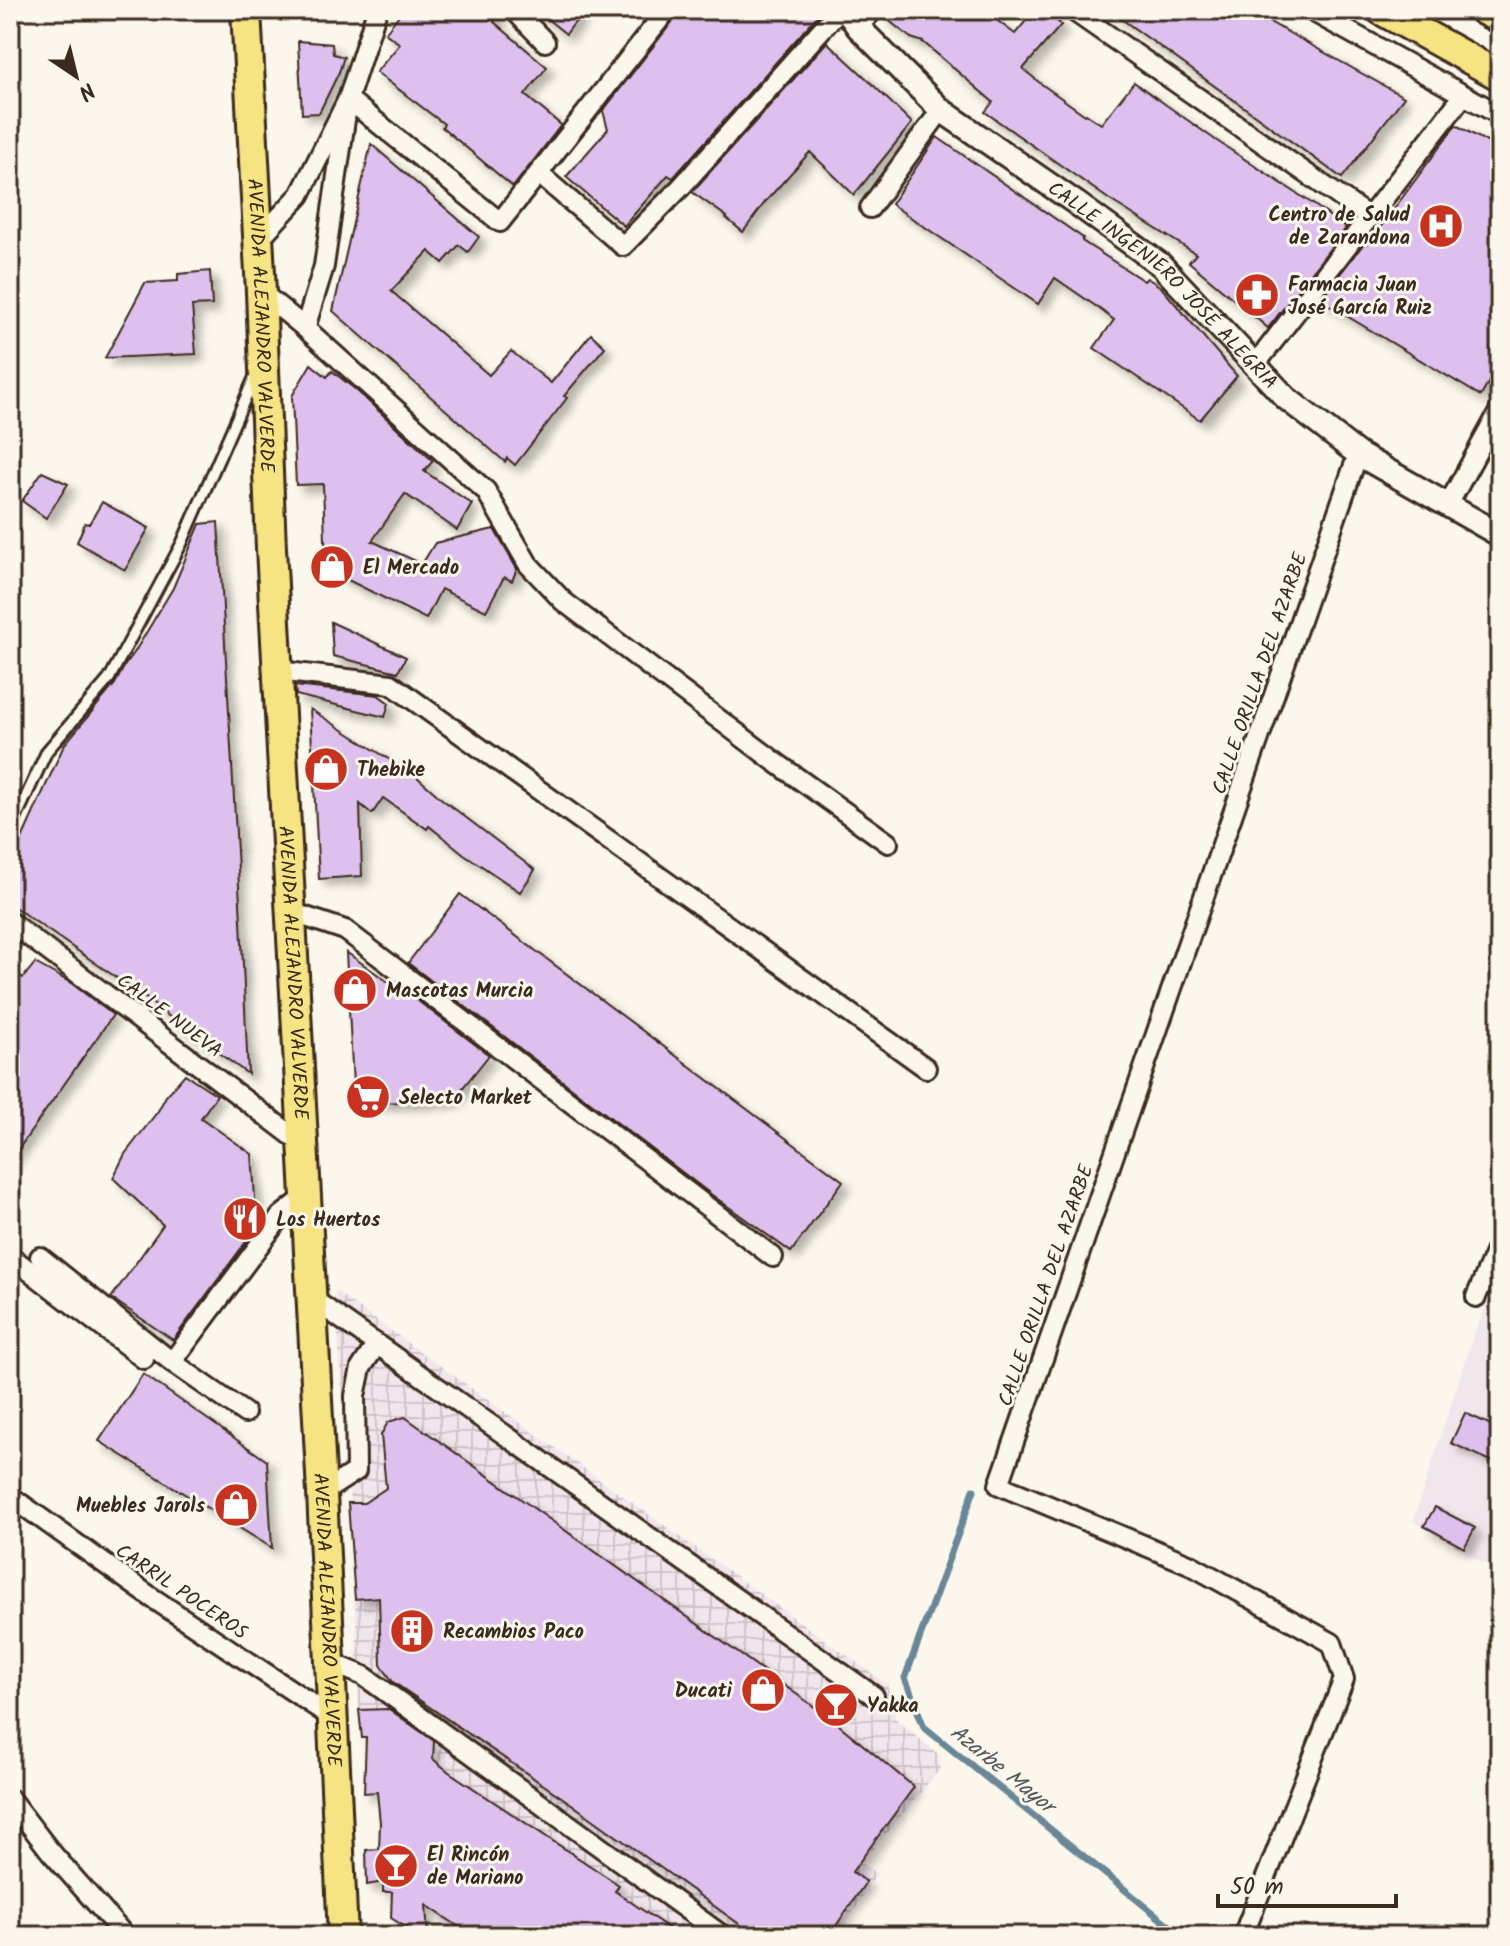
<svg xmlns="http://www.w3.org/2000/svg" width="1510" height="1946" font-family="Kalam,sans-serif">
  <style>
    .built { fill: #f2e6ed }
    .industrial { fill: url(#industrial-grid) }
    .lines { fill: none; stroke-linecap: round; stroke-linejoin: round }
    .stream { stroke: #698797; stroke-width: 7 }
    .building { fill: #dec0ee; stroke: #3b2a1e; stroke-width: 2; filter: url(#shadow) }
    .service-casing { stroke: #3b2a1e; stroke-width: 15 }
    .minor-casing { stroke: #3b2a1e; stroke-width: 24 }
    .tertiary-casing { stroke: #3b2a1e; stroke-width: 28 }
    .primary-casing { stroke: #3b2a1e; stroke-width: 34 }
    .service { stroke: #fbf7ec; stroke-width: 9 }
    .minor { stroke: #fbf7ec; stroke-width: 18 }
    .tertiary { stroke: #fbf7ec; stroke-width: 22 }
    .primary { stroke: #f6e381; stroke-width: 28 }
    .labels { text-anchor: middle; stroke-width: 6; stroke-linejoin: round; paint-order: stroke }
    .poi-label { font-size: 20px; font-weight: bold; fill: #3b2a1e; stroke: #fbf7ec; text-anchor: start }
    .street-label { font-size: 20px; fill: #3b2a1e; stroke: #fbf7ec }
    .water-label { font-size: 22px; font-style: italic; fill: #52585b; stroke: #fbf7ec }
  </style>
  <defs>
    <pattern id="industrial-grid" width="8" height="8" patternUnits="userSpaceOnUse" patternTransform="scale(2)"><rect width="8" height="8" fill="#f2e6ed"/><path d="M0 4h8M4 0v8" fill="none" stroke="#d0c5cb"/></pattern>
    <filter id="shadow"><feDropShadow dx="7" dy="7" stdDeviation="4" flood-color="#0004"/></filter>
  </defs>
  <rect width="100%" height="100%" fill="#fbf7ec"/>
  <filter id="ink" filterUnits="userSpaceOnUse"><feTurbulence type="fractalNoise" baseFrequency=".0125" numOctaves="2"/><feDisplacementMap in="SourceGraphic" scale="16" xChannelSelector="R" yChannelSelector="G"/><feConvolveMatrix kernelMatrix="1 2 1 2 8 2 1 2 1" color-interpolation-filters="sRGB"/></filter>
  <g filter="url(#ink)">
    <path class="built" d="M1500 1276V1573L1413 1521 1474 1333Z"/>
    <path class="industrial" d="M335 1291 887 1684 896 1719 939 1755 940 1769 862 1863 876 1874 839 1936H457L441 1925 434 1764 441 1745 396 1708 359 1710 355 1599 417 1597 364 1503H350Z"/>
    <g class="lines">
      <path class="stream" d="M974 1490 905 1678 924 1727 1182 1936"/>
    </g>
    <g class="building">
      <path d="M403 10H502L494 22 547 67 525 95 561 125 513 187 442 127 444 124 376 72 400 44 385 33Z"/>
      <path d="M536 10H584L566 34Z"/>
      <path d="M679 10H812L818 15 673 178 668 175 624 226 566 177 608 129 603 111 676 17Z"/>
      <path d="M885 10H983L1015 34 1035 10H1047L1061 25 1023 69 1040 83 1085 115 1086 114 1101 124 1134 82 1217 141 1313 204 1346 228 1268 328 1189 262 1196 254 1110 200 985 112 993 102 923 42 911 38 883 16Z"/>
      <path d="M1109 10H1248L1404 97 1342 178Z"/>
      <path d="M298 41 332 44 333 54 344 57 339 72 319 113 302 114Z"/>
      <path d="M827 42 866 78 912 123 854 195 810 152 766 201 743 232 726 218 727 217 692 192Z"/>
      <path d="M1456 125 1500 149V362L1481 396 1320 300 1365 242 1368 244Z"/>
      <path d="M937 137 1083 238 1082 241 1144 281 1147 278 1161 287 1237 376 1200 420 1094 348 1114 320 1097 307 1055 278 1038 304 891 204Z"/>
      <path d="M371 144 479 237 468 252 459 245 443 263 429 251 391 291 489 375 511 351 551 383 591 334 605 347 564 396 567 398 515 465 507 458 505 462 333 311Z"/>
      <path d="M210 271 212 305 192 306 196 354 105 358 145 283 178 281V274Z"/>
      <path d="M311 364 327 377 332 371 356 390 433 461 424 471 472 504 457 530 405 494 372 541 422 564 435 543 494 529 517 569 512 581 504 577 486 611 441 589 426 619 326 569 323 484 296 485 292 396Z"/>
      <path d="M42 472 68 484 46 518 22 501Z"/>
      <path d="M102 502 149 528 125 570 77 542 85 523 89 524Z"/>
      <path d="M218 522 241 921 248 1074 185 1029 143 996 10 904V861L16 852 64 745 115 684 125 665 134 653 173 588 200 524Z"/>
      <path d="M331 622 406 657 398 672 333 656Z"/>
      <path d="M295 686 378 695 389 703 385 717 296 695Z"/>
      <path d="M310 709 417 777 443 800 535 870 520 892 464 854 429 826 427 829 383 798 372 814 360 804 362 876 319 879Z"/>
      <path d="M460 894 843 1181 791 1252 712 1195 408 963Z"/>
      <path d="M346 952 391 984 393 982 489 1055 453 1100 354 1104Z"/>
      <path d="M35 963 71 983 113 1015 10 1161V969L23 978Z"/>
      <path d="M185 1074 217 1095 201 1118 252 1154 257 1227 173 1340 111 1298 163 1225 113 1178 125 1154 158 1111 166 1096Z"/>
      <path d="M143 1374 267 1461 272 1548 99 1441Z"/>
      <path d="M1465 1413 1500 1429V1465L1451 1443Z"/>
      <path d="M405 1417 833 1720 914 1787 852 1872 866 1882 829 1936H756L573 1805 393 1682 381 1665 379 1597 355 1599 348 1503H364L386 1488 381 1435 388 1422Z"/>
      <path d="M1435 1507 1475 1528 1464 1548 1424 1526Z"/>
      <path d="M389 1709 434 1741 433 1759 449 1772 619 1885 615 1891 680 1936H473L426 1905 428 1936H420L391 1918 392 1892H383V1882L367 1885 366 1850 379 1849 380 1823 377 1792 364 1793 366 1738H362L359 1710Z"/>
    </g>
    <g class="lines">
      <g class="service-casing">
        <path id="service" d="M10 831 47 751 109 679 182 543 255 376"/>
      </g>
      <g class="minor-casing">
        <g id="minor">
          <path d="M514 10 545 42"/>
          <path d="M1072 10 1369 217"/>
          <path d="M1310 10 1500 115"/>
          <path d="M858 27 873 10"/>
          <path d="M348 99 500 222 667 10"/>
          <path d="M539 174 623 246 681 187 839 10"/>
          <path d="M870 208 941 110"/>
          <path d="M258 240 300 195 348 99 377 10"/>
          <path d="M261 292 305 328 486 491 528 564 563 601 774 761 888 843"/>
          <path d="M305 328 324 266 346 113"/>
          <path d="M1255 365 1463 96"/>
          <path d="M1448 505 1500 410"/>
          <path d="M278 671 391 684 926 1068"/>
          <path d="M291 912 345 930 773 1257"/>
          <path d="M10 922 303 1144"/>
          <path d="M10 1256 144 1359"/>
          <path d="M40 1257 172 1362 281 1216 305 1197"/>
          <path d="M310 1297 874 1696"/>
          <path d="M1476 1297 1500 1241"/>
          <path d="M172 1362 245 1413"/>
          <path d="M322 1493 356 1471 355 1396 361 1368 377 1344"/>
          <path d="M10 1496 151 1597 333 1718"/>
          <path d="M330 1662 364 1676 723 1936"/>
          <path d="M10 1799 50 1851 125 1936"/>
          <path d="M1243 1936 1344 1679 1332 1643 1189 1564 999 1485 1358 454"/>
        </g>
      </g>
      <g class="tertiary-casing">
        <g id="tertiary">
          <path id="s1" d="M846 10 858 27 941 110 1076 203 1161 265 1286 398 1358 454 1500 535"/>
        </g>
      </g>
      <g class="primary-casing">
        <g id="primary">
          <path id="s2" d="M246 10 261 292 271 548 322 1493 343 1936"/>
          <path d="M1381 10 1500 76"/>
          <path d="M1483 10 1500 19"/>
        </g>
      </g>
      <use href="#service" class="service"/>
      <use href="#minor" class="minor"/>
      <use href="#tertiary" class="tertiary"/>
      <use href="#primary" class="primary"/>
    </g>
  </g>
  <defs>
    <g id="hospital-disc" transform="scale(2.3)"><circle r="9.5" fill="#c8321e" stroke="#fbf7ec"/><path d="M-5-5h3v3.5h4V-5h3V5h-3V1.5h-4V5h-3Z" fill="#fff"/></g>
    <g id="pharmacy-disc" transform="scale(2.3)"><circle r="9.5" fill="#c8321e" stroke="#fbf7ec"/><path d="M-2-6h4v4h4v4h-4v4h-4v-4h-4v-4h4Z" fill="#fff"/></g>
    <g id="shop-disc" transform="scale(2.3)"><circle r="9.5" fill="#c8321e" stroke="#fbf7ec"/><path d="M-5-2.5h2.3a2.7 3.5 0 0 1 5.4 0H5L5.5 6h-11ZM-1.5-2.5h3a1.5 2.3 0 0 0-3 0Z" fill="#fff"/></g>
    <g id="supermarket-disc" transform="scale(2.3)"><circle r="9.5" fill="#c8321e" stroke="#fbf7ec"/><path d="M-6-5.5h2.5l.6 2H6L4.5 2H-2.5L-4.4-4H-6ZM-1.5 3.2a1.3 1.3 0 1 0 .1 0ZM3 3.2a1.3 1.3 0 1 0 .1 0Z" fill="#fff"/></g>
    <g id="restaurant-disc" transform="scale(2.3)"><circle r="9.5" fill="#c8321e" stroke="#fbf7ec"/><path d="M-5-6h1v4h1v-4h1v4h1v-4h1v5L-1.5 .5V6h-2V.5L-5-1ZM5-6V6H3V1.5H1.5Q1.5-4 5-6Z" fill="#fff"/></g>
    <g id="building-disc" transform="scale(2.3)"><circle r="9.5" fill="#c8321e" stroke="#fbf7ec"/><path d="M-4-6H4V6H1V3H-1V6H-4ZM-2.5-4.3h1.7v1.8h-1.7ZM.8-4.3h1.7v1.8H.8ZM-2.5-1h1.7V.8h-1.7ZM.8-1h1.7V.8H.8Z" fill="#fff"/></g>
    <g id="bar-disc" transform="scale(2.3)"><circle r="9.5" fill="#c8321e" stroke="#fbf7ec"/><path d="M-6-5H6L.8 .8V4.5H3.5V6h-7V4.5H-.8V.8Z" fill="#fff"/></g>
  </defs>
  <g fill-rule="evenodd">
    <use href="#hospital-disc" x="1441" y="226"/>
    <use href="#pharmacy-disc" x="1257" y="295"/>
    <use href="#shop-disc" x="332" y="567"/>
    <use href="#shop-disc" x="326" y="769"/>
    <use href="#shop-disc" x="355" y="990"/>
    <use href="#supermarket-disc" x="368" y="1097"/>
    <use href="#restaurant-disc" x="245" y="1219"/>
    <use href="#shop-disc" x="236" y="1505"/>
    <use href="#building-disc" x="412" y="1631"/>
    <use href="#shop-disc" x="763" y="1690"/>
    <use href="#bar-disc" x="836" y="1705"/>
    <use href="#bar-disc" x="396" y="1866"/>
  </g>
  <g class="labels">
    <g class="poi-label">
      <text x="1410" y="221" text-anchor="end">Centro de Salud<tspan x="1410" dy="23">de Zarandona</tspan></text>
      <text x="1288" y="291">Farmacia Juan<tspan x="1288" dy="23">José García Ruiz</tspan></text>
      <text x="363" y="574">El Mercado</text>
      <text x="357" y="776">Thebike</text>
      <text x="386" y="997">Mascotas Murcia</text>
      <text x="399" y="1104">Selecto Market</text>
      <text x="276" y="1226">Los Huertos</text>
      <text x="205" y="1512" text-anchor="end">Muebles Jarols</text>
      <text x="443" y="1638">Recambios Paco</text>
      <text x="732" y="1697" text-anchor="end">Ducati</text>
      <text x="867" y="1712">Yakka</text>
      <text x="427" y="1861">El Rincón<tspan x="427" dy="23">de Mariano</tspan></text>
    </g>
    <g class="street-label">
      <text dy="7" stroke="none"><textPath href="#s1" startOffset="422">CALLE INGENIERO JOSÉ ALEGRÍA</textPath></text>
      <text dy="7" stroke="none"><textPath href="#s2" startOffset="316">AVENIDA ALEJANDRO VALVERDE</textPath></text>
      <text transform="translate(1259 673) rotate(-71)" y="7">CALLE ORILLA DEL AZARBE</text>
      <text dy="7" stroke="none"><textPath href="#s2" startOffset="964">AVENIDA ALEJANDRO VALVERDE</textPath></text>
      <text transform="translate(170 1015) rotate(37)" y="7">CALLE NUEVA</text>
      <text transform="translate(1045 1285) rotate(-71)" y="7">CALLE ORILLA DEL AZARBE</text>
      <text transform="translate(182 1591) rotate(34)" y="7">CARRIL POCEROS</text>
      <text dy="7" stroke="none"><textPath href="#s2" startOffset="1612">AVENIDA ALEJANDRO VALVERDE</textPath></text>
    </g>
    <g class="water-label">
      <text transform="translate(1003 1768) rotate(39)" y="8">Azarbe Mayor</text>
    </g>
  </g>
  <rect width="1510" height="1946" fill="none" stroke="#fbf7ec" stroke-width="40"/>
  <rect x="20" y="20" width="1470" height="1906" fill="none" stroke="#3b2a1e" stroke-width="3" filter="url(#ink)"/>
  <g transform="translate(76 76) rotate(145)" stroke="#fbf7ec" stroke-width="6" paint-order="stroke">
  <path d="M0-6L14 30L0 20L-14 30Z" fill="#3b2a1e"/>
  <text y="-12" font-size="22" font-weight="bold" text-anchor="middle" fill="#3b2a1e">N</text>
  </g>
  <path d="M1218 1894v12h178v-12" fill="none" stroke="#3b2a1e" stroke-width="4"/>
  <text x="1230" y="1894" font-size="24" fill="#3b2a1e" stroke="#fbf7ec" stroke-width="6" paint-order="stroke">50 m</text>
</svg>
